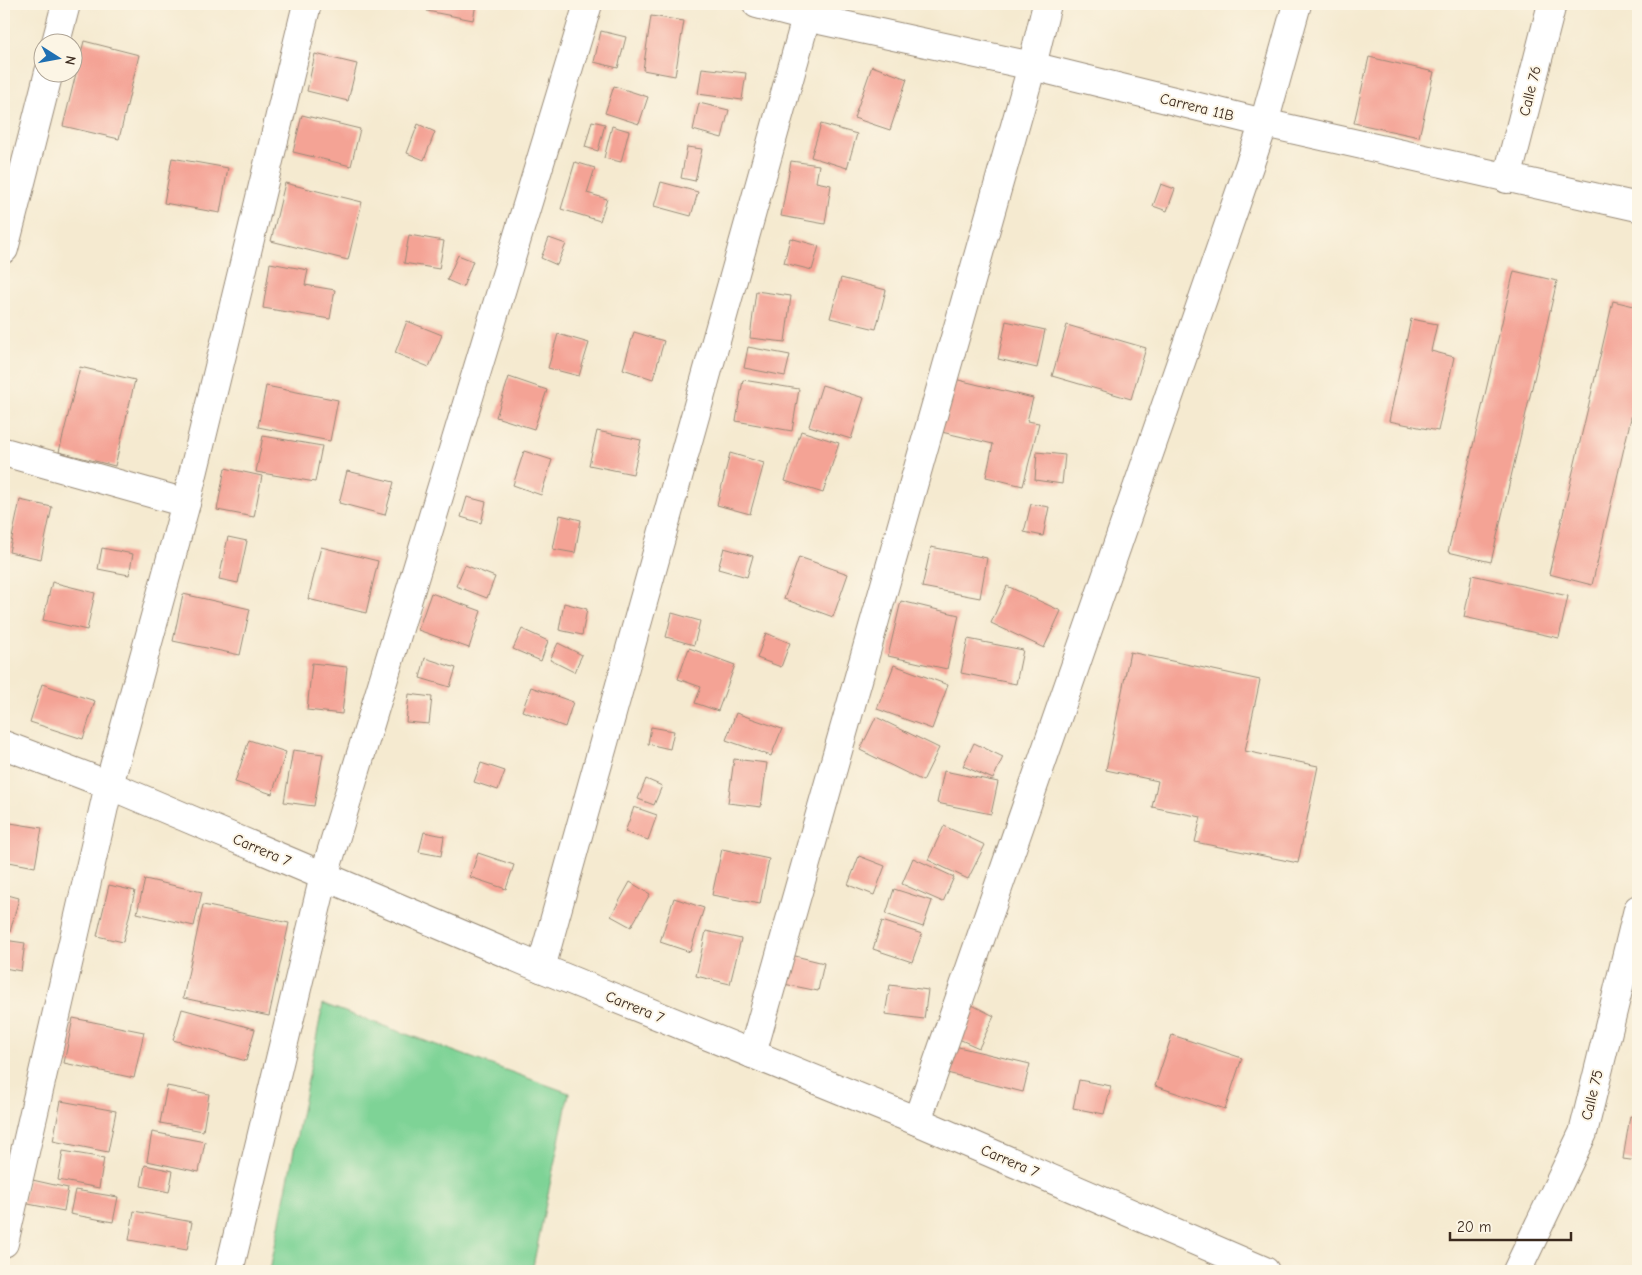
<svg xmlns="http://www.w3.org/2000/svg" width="1642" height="1275" font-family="'Comic Neue',sans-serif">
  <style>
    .park { fill: #7ed396; stroke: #5c7e5a }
    .building { fill: #f4a395 }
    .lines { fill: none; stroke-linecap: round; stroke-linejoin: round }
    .minor-casing { stroke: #988a77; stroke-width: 30 }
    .minor { stroke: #fff; stroke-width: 28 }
    .labels { text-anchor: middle; stroke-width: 4; stroke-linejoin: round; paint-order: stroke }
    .street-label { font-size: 15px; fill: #3b2a1e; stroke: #fcf5e5 }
  </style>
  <rect width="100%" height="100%" fill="#fcf5e5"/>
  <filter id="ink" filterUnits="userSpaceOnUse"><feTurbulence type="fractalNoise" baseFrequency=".02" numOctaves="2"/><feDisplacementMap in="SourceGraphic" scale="10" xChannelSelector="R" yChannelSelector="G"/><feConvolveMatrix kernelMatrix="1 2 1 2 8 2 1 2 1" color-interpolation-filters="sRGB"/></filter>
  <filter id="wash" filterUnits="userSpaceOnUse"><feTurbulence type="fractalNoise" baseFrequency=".0096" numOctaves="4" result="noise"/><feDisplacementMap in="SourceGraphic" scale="20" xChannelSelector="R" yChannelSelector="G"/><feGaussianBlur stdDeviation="1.12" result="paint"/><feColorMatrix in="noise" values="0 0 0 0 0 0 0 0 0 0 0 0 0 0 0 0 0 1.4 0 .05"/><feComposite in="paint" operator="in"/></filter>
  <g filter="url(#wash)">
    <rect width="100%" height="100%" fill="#f5ead0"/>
    <path class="park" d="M323 1004 569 1093 532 1271H270Z"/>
    <g id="blocks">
      <g class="building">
        <path d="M428 4H476L473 20 427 11Z"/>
        <path d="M651 16 684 21 675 76 643 70Z"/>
        <path d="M601 31 626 37 618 68 594 62Z"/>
        <path d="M84 41 139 55 119 139 63 126Z"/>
        <path d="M315 54 357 64 348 101 307 91Z"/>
        <path d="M1369 57 1434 72 1419 137 1354 123Z"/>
        <path d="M872 66 907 79 890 130 854 118Z"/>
        <path d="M702 68 746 73 742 100 698 94Z"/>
        <path d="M614 86 648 97 639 124 605 113Z"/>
        <path d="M699 103 729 110 722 138 693 130Z"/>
        <path d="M302 115 360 129 351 166 293 152Z"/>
        <path d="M592 121 605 124 598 151 585 147Z"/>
        <path d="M418 124 435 132 424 160 407 153Z"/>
        <path d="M821 124 857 134 847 168 811 157Z"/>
        <path d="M612 126 629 131 621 162 604 158Z"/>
        <path d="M687 147 702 149 695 181 681 178Z"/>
        <path d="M172 158 228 168 220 213 164 203Z"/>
        <path d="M791 161 819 165 816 182 831 185 825 224 781 216Z"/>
        <path d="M575 162 595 168 587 193 607 199 600 221 561 209Z"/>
        <path d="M661 182 698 192 691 216 654 206Z"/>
        <path d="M285 183 362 202 348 260 271 241Z"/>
        <path d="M1161 184 1175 189 1167 211 1153 206Z"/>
        <path d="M409 235 444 241 439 269 404 263Z"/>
        <path d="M549 238 566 244 557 265 541 258Z"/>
        <path d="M790 238 819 246 812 270 784 263Z"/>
        <path d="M458 255 473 261 463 287 447 280Z"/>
        <path d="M270 263 308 270 305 285 335 290 330 319 263 308Z"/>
        <path d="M1514 271 1557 281 1491 562 1448 552Z"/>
        <path d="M841 278 886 290 876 329 830 318Z"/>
        <path d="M756 291 791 296 785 342 750 338Z"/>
        <path d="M1613 301 1638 307V388L1592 585 1549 574Z"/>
        <path d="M1411 319 1437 324 1431 351 1454 357 1438 431 1389 421Z"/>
        <path d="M407 321 442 335 429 367 395 353Z"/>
        <path d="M1006 321 1045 330 1037 368 998 359Z"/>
        <path d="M1067 325 1146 348 1131 399 1052 376Z"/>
        <path d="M634 332 664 341 653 379 623 369Z"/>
        <path d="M558 334 589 343 579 376 548 368Z"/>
        <path d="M748 347 790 355 785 376 744 368Z"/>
        <path d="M80 367 135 380 115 466 59 452Z"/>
        <path d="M509 377 547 390 534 429 496 417Z"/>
        <path d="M946 377 1033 398 1027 421 1039 423 1023 486 986 477 993 444 933 430Z"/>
        <path d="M743 380 799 389 792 431 736 421Z"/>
        <path d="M822 385 864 398 851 439 809 426Z"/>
        <path d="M266 386 338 400 330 441 258 427Z"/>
        <path d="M597 431 641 440 633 474 589 465Z"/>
        <path d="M801 431 839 443 823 493 785 481Z"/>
        <path d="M263 436 322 446 315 482 256 472Z"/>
        <path d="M524 451 552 460 541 495 513 485Z"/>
        <path d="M1037 452 1065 455 1062 484 1035 480Z"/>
        <path d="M730 453 764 463 750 514 717 505Z"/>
        <path d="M225 468 262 476 254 517 217 510Z"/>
        <path d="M347 471 394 482 385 515 339 503Z"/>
        <path d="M467 497 486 502 481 523 461 517Z"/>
        <path d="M20 500 52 507 41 559 9 552Z"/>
        <path d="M1031 504 1049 507 1043 536 1024 532Z"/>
        <path d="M560 515 581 520 575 553 553 549Z"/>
        <path d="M228 537 247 541 238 583 219 579Z"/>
        <path d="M321 547 378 561 366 613 308 599Z"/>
        <path d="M931 547 987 558 980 598 922 587Z"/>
        <path d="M102 548 133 554 129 575 98 569Z"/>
        <path d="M724 548 753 556 747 577 718 569Z"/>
        <path d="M799 557 848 574 833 617 784 599Z"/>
        <path d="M465 565 495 577 487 598 456 586Z"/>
        <path d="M1472 575 1568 596 1559 638 1464 617Z"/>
        <path d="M52 582 95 593 87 630 43 620Z"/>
        <path d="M1007 586 1061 611 1044 648 991 623Z"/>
        <path d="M431 593 481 611 469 648 418 630Z"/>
        <path d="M183 594 250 609 240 655 173 641Z"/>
        <path d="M901 601 959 615 947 669 888 656Z"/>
        <path d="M564 603 587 609 582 635 559 630Z"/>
        <path d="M672 613 700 621 694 645 666 637Z"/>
        <path d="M522 629 548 641 541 661 513 649Z"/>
        <path d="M766 633 790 643 781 667 757 658Z"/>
        <path d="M968 639 1023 650 1016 684 961 673Z"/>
        <path d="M558 643 582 655 574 672 550 660Z"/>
        <path d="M689 648 735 665 718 711 695 703 701 687 678 679Z"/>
        <path d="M1130 652 1260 680 1245 751 1318 766 1298 863 1195 842 1201 817 1152 807 1158 781 1106 770Z"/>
        <path d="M425 658 456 668 450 687 420 678Z"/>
        <path d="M312 663 347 667 342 714 307 710Z"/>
        <path d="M894 665 948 685 932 729 877 709Z"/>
        <path d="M42 684 95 701 83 739 30 722Z"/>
        <path d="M531 687 573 702 565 727 522 711Z"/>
        <path d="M409 694 432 697 429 724 406 722Z"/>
        <path d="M736 713 782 729 771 756 726 740Z"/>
        <path d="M876 717 939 748 923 781 860 750Z"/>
        <path d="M651 727 674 731 670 749 648 744Z"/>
        <path d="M249 740 286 752 272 794 235 782Z"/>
        <path d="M974 743 1003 757 993 779 963 766Z"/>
        <path d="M293 750 323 754 314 806 284 802Z"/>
        <path d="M734 759 767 763 761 807 728 803Z"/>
        <path d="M481 763 505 771 498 790 474 782Z"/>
        <path d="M944 771 998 782 991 814 937 803Z"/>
        <path d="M646 779 662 786 654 805 638 799Z"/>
        <path d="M634 807 657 815 648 840 625 832Z"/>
        <path d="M4 822 42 828 35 867 4 861Z"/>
        <path d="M944 826 985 845 968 879 928 860Z"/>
        <path d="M424 832 444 836 441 856 419 852Z"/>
        <path d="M722 849 769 859 760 904 712 895Z"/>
        <path d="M478 853 514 865 506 889 470 877Z"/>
        <path d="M859 856 885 866 874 895 848 885Z"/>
        <path d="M913 858 954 877 943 902 902 884Z"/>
        <path d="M145 879 202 892 194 926 137 913Z"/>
        <path d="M630 882 650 894 631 927 611 916Z"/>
        <path d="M109 885 135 891 123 942 97 936Z"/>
        <path d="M894 889 932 901 923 927 886 914Z"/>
        <path d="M4 894 19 898 10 932 4 931Z"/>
        <path d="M674 898 704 908 690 952 660 942Z"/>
        <path d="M203 905 289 923 269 1016 183 998Z"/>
        <path d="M882 921 922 934 912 962 873 949Z"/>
        <path d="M706 931 741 939 730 984 696 976Z"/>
        <path d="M4 940 25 943 21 971 4 968Z"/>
        <path d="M791 955 824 963 818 991 784 984Z"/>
        <path d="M890 985 928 990 924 1019 885 1014Z"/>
        <path d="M968 1003 994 1016 979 1048 952 1036Z"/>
        <path d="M182 1009 255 1029 246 1061 173 1040Z"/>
        <path d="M73 1018 144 1032 134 1078 64 1063Z"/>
        <path d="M1172 1035 1242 1058 1225 1109 1155 1086Z"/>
        <path d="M950 1045 1030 1064 1023 1092 943 1072Z"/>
        <path d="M1079 1080 1111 1086 1104 1114 1073 1108Z"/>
        <path d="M167 1086 209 1094 203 1131 160 1123Z"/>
        <path d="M61 1101 116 1111 108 1152 53 1141Z"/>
        <path d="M1630 1116 1638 1118V1161L1623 1159Z"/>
        <path d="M152 1132 205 1142 199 1172 147 1161Z"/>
        <path d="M63 1151 104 1158 99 1188 58 1180Z"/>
        <path d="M145 1165 173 1171 169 1192 141 1186Z"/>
        <path d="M28 1179 68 1188 64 1211 23 1203Z"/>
        <path d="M75 1190 118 1197 113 1222 70 1214Z"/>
        <path d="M134 1211 192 1222 187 1250 129 1240Z"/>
      </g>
    </g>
  </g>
  <g filter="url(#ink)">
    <use href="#blocks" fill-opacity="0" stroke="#988a77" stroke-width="1"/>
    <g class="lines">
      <g class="minor-casing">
        <g id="minor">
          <path d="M757 4 806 17 1032 66 1264 123 1638 207"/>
          <path d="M56 42 66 4"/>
          <path d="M1507 179 1552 4"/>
          <path d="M4 249 49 72"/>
          <path d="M4 452 186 503"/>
          <path d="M4 745 109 785 541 968 917 1121 1265 1271"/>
          <path d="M541 968 810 4"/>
          <path d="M752 1054 1032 66 1047 4"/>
          <path d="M917 1121 1264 123 1297 4"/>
          <path d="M4 1243 109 785 186 503 307 4"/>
          <path d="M229 1271 324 876 588 4"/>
          <path d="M1517 1271 1583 1133 1638 909"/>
        </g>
      </g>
      <use href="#minor" class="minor"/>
    </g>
  </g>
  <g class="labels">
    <g class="street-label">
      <text transform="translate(1530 91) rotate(-76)" y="5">Calle 76</text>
      <text transform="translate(1197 107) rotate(14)" y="5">Carrera 11B</text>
      <text transform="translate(262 850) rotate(23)" y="5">Carrera 7</text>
      <text transform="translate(635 1007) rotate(22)" y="5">Carrera 7</text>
      <text transform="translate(1592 1095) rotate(-76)" y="5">Calle 75</text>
      <text transform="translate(1010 1161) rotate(23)" y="5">Carrera 7</text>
    </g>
  </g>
  <rect width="1642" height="1275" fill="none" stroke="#fcf5e5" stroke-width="20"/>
  <g transform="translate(58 58) rotate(101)"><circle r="24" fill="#fcf5e5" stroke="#afa495"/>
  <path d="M0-4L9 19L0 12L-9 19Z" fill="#1f6fb2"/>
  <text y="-8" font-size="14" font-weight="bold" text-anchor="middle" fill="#3b2a1e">N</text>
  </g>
  <path d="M1450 1232v8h121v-8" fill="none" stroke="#3b2a1e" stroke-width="2.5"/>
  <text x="1457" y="1232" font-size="15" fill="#3b2a1e" stroke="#fcf5e5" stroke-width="4" paint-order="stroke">20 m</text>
</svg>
